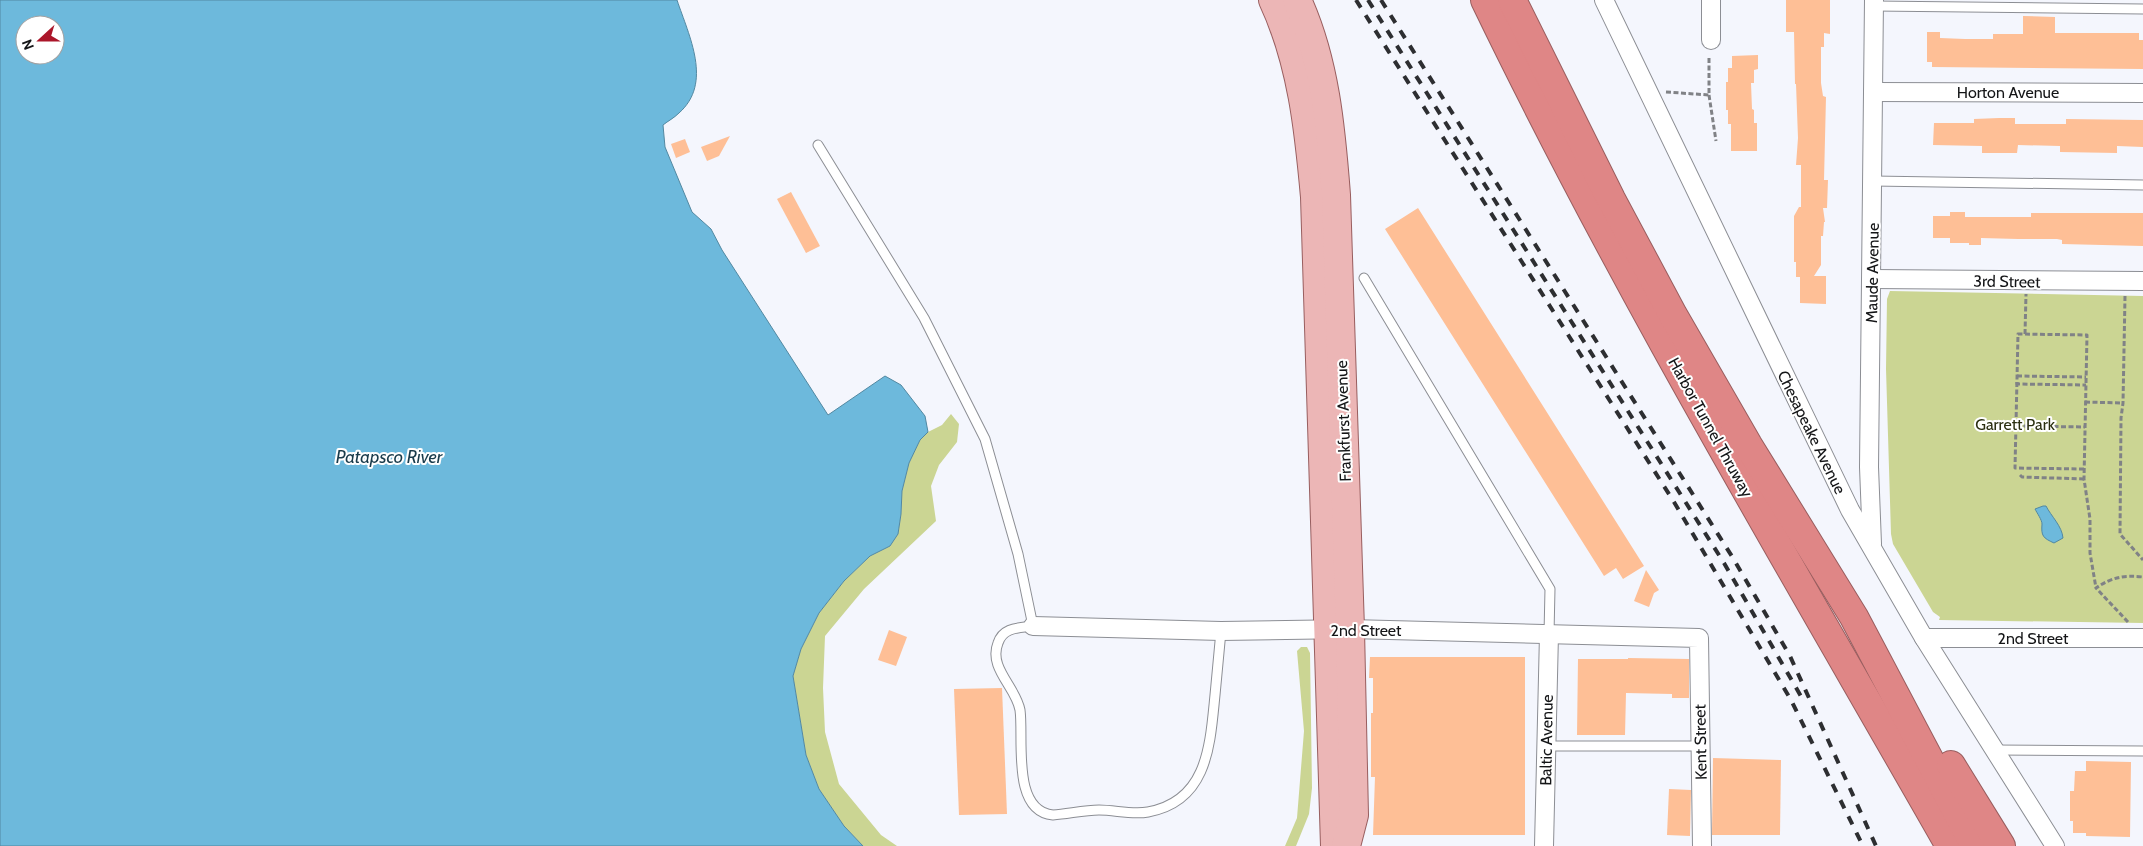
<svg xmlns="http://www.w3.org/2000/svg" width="2143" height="846" font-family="Cabin,sans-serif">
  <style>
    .green { fill: #cbd593 }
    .water { fill: #6db9dc; stroke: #5288a1; fill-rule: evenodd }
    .building { fill: #febf96 }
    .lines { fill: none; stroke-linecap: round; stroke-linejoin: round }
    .service-casing { stroke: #8c8e94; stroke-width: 11 }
    .minor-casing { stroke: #8c8e94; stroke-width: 20 }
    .primary-casing { stroke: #985e5f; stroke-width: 30 }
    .motorway-casing { stroke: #985e5f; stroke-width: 30 }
    .path { stroke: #808286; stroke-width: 3; stroke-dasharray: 5 2.5; stroke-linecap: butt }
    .service { stroke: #fff; stroke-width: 9 }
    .minor { stroke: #fff; stroke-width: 18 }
    .primary { stroke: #ecb6b6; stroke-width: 28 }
    .motorway { stroke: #df8686; stroke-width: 28 }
    .rail { stroke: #2d2e31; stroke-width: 4; stroke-dasharray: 9 9; stroke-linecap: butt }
    .labels { text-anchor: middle; stroke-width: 4; stroke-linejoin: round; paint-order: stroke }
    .street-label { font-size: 16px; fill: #141517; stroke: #fff }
    .park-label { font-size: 16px; fill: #2b2f11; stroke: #fff }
    .water-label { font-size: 18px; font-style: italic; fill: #193b4b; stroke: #fff }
  </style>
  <rect width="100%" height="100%" fill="#f4f6fd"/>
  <g class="green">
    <path d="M1890 291 2143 296V623L1939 620 1940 617 1933 612 1893 544 1891 534 1886 369 1887 299Z"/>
    <path d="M951 414 959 424 957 442 939 465 931 486 936 521 864 589 825 636 823 688 825 732 839 784 881 835 897 846H863L844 826 819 789 806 755 793 676 801 649 819 613 844 581 870 556 890 546 898 534 901 514 902 491 909 463 920 440 928 432 942 425Z"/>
    <path d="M1301 647H1307L1310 653 1312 788 1309 814 1296 846H1285L1297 818 1304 731 1297 651Z"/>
  </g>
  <g class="water">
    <path d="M0 0H677C689 36 713 83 679 113 674 118 668 121 663 125L665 147 692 212 711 229 722 250 828 415 885 376 901 385 925 416 928 432 920 440 909 463 902 491 901 514 898 534 890 546 870 556 844 581 819 613 801 649 793 676 806 755 819 789 844 826 863 846H0ZM25 25H55V55H25Z"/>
    <path d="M2043 506H2046C2051 516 2062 526 2063 538L2054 543C2043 538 2041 536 2042 524 2042 520 2037 513 2035 509Z"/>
  </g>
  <g class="building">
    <path d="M1786 0H1830V34L1824 33V47H1821V83L1823 96 1826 97 1824 180H1828L1827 208H1823L1825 222H1824L1823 236H1821V265L1814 276H1826V304L1800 303V277H1796V262H1794V216L1799 207H1801V165H1796L1798 138 1796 84H1795L1794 32H1786Z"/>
    <path d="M2023 16 2055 17V33H2139V40H2143V69L1932 67V62H1927V32H1940V38L1965 39H1993V34H2023Z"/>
    <path d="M1758 55V69L1754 70V83H1751L1752 109 1754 110V123H1757V151H1731V124H1728V110H1726V82H1728V68H1732V56Z"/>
    <path d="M1999 118H2015V124H2066V119L2143 120V147L2117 146V153L2060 152V146L2018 145 2017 153H1982V146L1933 145 1934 123H1974V119Z"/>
    <path d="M730 136 719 156 707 161 701 147Z"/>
    <path d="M685 139 690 152 676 158 671 144Z"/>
    <path d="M791 192 820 246 806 253 777 199Z"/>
    <path d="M1418 208 1644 566 1623 579 1616 568 1604 576 1385 229Z"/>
    <path d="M1950 212H1965V217H2031V213H2143V246L2062 244V240L2057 239H2018L1981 238V245H1969V243H1950V238H1933V216H1950Z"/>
    <path d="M1646 570 1659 590 1654 593 1649 607 1634 601Z"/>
    <path d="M889 630 907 637 896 666 878 660Z"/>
    <path d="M1370 657H1525V835H1373L1375 777H1371V713H1373V678H1369Z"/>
    <path d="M1628 658 1689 659V698H1672V694L1626 693 1625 735H1577L1578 659H1628Z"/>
    <path d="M1002 688 1007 814 959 815 954 689Z"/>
    <path d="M1713 758 1781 760 1780 835H1712Z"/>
    <path d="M2086 761 2131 762 2130 837 2086 836V833H2073V821H2070V791H2074L2075 771H2086Z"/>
    <path d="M1669 789 1691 790 1690 836 1667 835Z"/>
  </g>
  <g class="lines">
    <g class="service-casing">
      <g id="service">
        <path d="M1874 6 2143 9"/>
        <path d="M818 145 924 318 985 439 1018 554 1033 626C1019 628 1003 627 998 643 988 668 1016 687 1020 710 1024 738 1011 811 1053 815 1068 814 1084 810 1099 810 1115 810 1132 815 1148 812 1208 801 1210 745 1215 695 1217 674 1219 652 1221 631"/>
        <path d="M1873 181 2143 185"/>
        <path d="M1364 278 1550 589 1549 634"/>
        <path d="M1546 746H1700"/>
        <path d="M1993 750 2143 751"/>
      </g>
    </g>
    <g class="minor-casing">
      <g id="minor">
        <path d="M1604 0 1850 510 1924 638 2055 846"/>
        <path d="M1711 40V0"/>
        <path d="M1873 92 2143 93"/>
        <path d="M1872 279 2143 281"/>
        <path d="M1872 544 1869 467 1874 0"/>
        <path d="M1033 626 1221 631 1350 629 1699 638 1702 846"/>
        <path d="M1924 638H2143"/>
        <path d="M1544 846 1549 634"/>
      </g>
    </g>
    <g class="primary-casing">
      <g id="primary">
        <path d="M1273 0C1302 62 1309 130 1315 197L1335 846"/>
        <path d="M1297 0C1325 61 1331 129 1336 195L1350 629 1354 815 1346 846"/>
      </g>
    </g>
    <g class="motorway-casing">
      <g id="motorway">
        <path d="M1485 0C1625 290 1791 567 1950 846"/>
        <path d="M1512 0 1611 199 1673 315 1748 445 1854 617 1975 846"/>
        <path d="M1951 765 2001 846"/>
      </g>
    </g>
    <g class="path">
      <path d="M1666 92 1709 95V56"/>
      <path d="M1709 95 1716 141"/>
      <path d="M2125 296 2123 403 2121 418 2120 534 2143 560"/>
      <path d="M2025 334 2026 294"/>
      <path d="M2017 376 2086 377"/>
      <path d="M2017 382V384L2086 385"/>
      <path d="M2085 402 2123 403"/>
      <path d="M2016 426 2085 427"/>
      <path d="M2084 469 2015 468 2018 334 2087 335 2084 479 2090 519V553L2096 588"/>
      <path d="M2020 475 2022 477 2084 479"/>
      <path d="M2128 622 2096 588C2112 577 2124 575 2143 577"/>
    </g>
    <use href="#service" class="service"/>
    <use href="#minor" class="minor"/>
    <use href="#primary" class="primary"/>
    <use href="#motorway" class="motorway"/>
    <g class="rail">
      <path d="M1356 0 1674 502 1791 700 1863 846"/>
      <path d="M1368 0 1724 563 1802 698"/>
      <path d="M1381 0 1733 558 1790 656 1876 846"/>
    </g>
  </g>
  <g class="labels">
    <g class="street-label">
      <text x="2008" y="98">Horton Avenue</text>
      <text transform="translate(1872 273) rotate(-89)" y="6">Maude Avenue</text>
      <text transform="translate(2007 281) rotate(1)" y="6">3rd Street</text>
      <text transform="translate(1343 421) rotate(-92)" y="6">Frankfurst Avenue</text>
      <text transform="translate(1711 427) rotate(61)" y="6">Harbor Tunnel Thruway</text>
      <text transform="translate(1812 432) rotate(64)" y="6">Chesapeake Avenue</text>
      <text x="1366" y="636">2nd Street</text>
      <text x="2033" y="644">2nd Street</text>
      <text transform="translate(1546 740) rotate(-89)" y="6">Baltic Avenue</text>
      <text transform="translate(1700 742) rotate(-91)" y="6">Kent Street</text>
    </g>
    <g class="park-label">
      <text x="2015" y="430">Garrett Park</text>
    </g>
    <g class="water-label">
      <text x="389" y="463">Patapsco River</text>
    </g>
  </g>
  <g transform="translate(40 40) rotate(249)"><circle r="24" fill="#ffffff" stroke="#a1a1a2"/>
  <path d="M0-4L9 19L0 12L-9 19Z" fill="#ab162a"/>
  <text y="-8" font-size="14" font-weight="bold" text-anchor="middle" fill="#141517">N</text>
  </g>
</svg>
